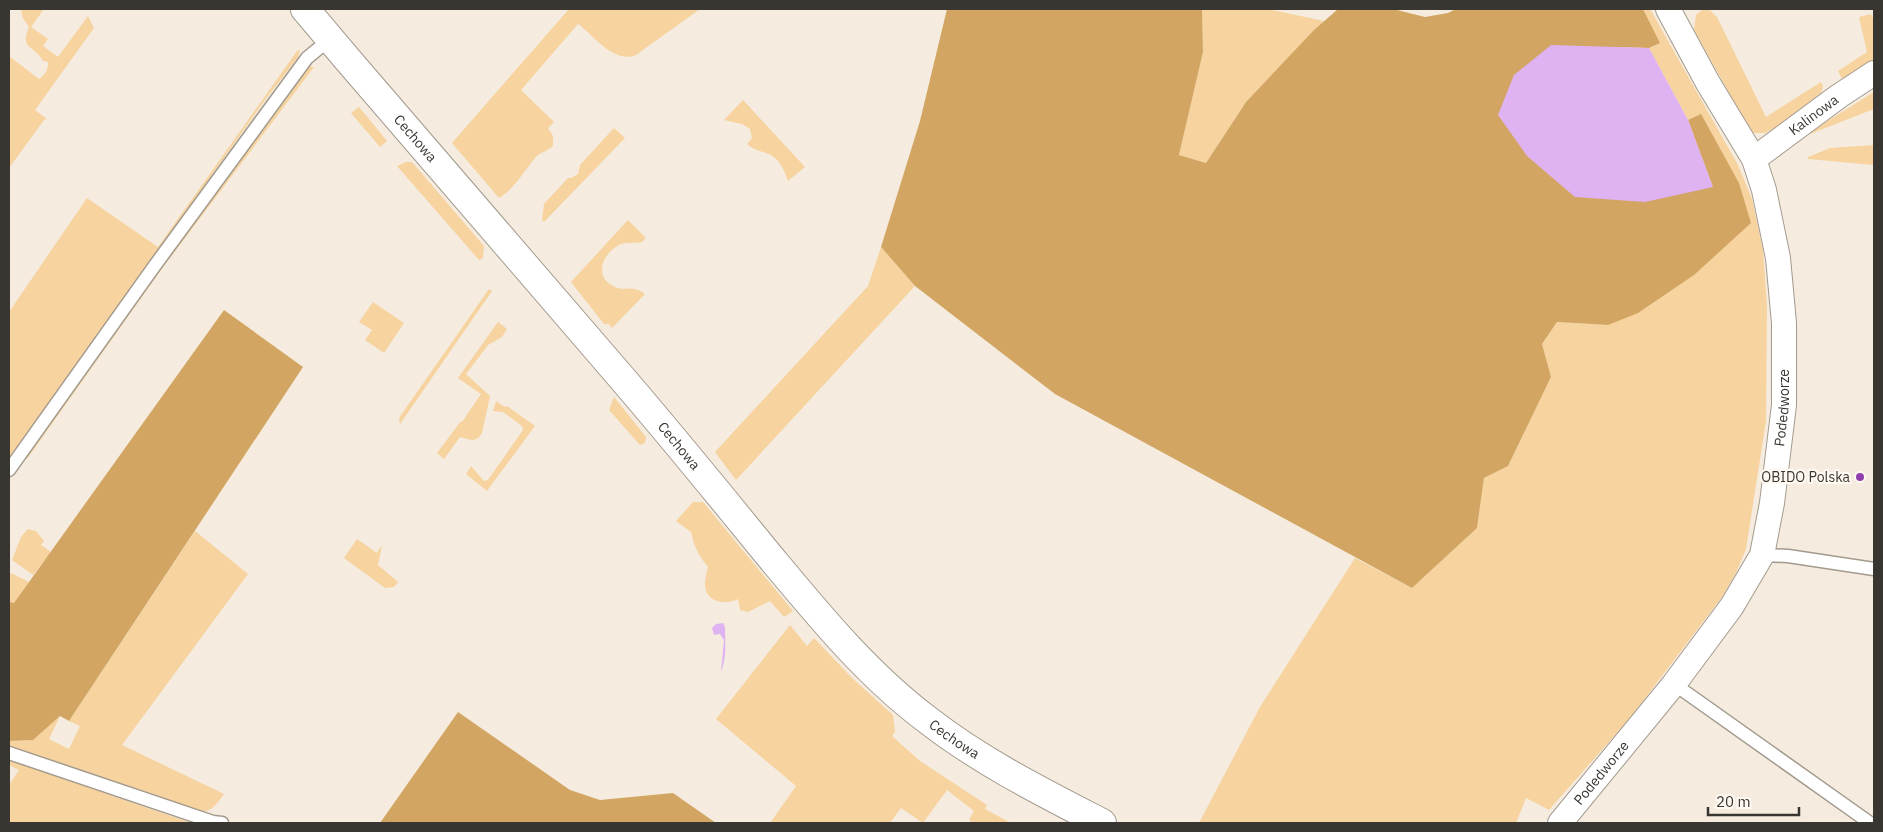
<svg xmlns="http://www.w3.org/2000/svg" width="1883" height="832" font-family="'IBM Plex Sans',sans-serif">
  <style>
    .green { fill: #f6d39f }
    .forest { fill: #d2a662 }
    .water { fill: #dfb2f2 }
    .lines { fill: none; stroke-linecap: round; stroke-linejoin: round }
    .lane-casing { stroke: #a39a8e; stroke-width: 15 }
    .street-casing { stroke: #a39a8e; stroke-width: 26 }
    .secondary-casing { stroke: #a39a8e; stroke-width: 30 }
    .lane { stroke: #fff; stroke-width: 12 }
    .street { stroke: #fff; stroke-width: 24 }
    .secondary { stroke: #fff; stroke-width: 28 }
    .poi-dot { fill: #903fae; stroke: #fff9f2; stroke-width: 2 }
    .labels { text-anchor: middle; stroke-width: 4.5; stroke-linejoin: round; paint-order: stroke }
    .street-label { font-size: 14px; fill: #393530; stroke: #fff9f2 }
    .poi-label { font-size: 14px; fill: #393530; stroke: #fff9f2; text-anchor: end }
  </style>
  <rect width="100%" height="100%" fill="#f5ecdf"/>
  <g class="green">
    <path d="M23 9H44L31 27 48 39 43 46 58 57 88 16 94 28 35 110 47 119 44 120 9 168V56L39 79C45 74 48 71 48 62L43 61C35 45 19 50 29 27L23 18 21 11Z"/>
    <path d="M569 9H700L636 55C613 64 595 36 578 24L521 90 554 122 548 128 553 136V146C548 151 541 152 537 156 524 170 516 188 499 198L452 143Z"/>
    <path d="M1202 9H1268L1324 21 1246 102 1206 163 1179 155 1203 52Z"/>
    <path d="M1643 9H1650L1738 165 1752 199 1763 250 1767 306 1766 421 1746 549 1736 573 1722 597 1630 718 1549 810 1526 798 1516 823H1199L1260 707 1355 558 1412 588 1477 528 1484 478 1508 466 1551 377 1542 344 1557 322 1608 325 1701 115 1688 120 1649 48 1660 43Z"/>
    <path d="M1703 9H1709L1717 17 1766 117 1821 82 1823 86 1821 93 1776 127 1765 133H1754L1748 127 1694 30 1696 15Z"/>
    <path d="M1871 14 1872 17H1874V61L1842 79 1838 71 1867 52 1859 17Z"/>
    <path d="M300 50 298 57 265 100 9 460V312L87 198 158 247 297 51Z"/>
    <path d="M308 67H314L164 266 27 459V453L229 172Z"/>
    <path d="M1874 92V109L1810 134V132Z"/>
    <path d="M743 100 805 167 788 181C784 169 779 157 766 153 757 150 754 150 747 144L752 138 750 129 742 124 724 120Z"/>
    <path d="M359 107 387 141 380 147 351 113Z"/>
    <path d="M614 128 625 138 544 222 542 220 544 204 568 178H571L578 174 580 165Z"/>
    <path d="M1874 145V165L1808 159V157L1830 148Z"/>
    <path d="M406 162H412L484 246 483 258 479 260 397 166Z"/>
    <path d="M628 220 646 238 642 242C635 244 626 241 619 245 602 254 593 277 615 287 627 292 631 284 645 294L612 328 609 324H604L571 282Z"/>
    <path d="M881 247 915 286 736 480 715 452 868 286Z"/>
    <path d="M489 289 492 291 400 424 399 418Z"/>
    <path d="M373 302 404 323 384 353 365 340 372 330 359 322Z"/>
    <path d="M498 322 507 329 502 337 488 345 466 374 490 396 482 433C476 444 469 439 460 437L444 459 437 453 461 421 462 422 481 394 458 378Z"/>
    <path d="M614 397 646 437 645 443 640 445 609 410Z"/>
    <path d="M496 401 505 407 507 406 535 426 487 491 466 474 471 466 484 481 488 480 523 430 522 426 503 412 493 411Z"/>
    <path d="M693 502H703L793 611 784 617 770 601 748 612 740 610 738 599C724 606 704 602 705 583 705 578 707 572 708 567 699 556 694 547 691 532L676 521Z"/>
    <path d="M28 529 36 531 44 541 41 545 51 552 33 575 12 560 21 537Z"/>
    <path d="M195 531 248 574 122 745 224 794C218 802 212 812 201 812L20 752 9 746V741L33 740 60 716 49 739 69 749 80 726 69 721Z"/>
    <path d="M357 539 377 553 382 545 378 565 398 582 394 587 385 588 344 558Z"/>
    <path d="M11 573 29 582 14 604 9 602V575Z"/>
    <path d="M790 625 807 646 814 638 852 678 893 715 895 732 892 736 920 761 987 805 985 809 1011 823H973L969 820 974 811 947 790 923 823 901 808 890 823H770L796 786 716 719Z"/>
    <path d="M9 760 191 823H9V785L19 770 9 765Z"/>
  </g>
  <g class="forest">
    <path d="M947 9H1202L1203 52 1179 155 1206 163 1246 102 1314 30 1338 9H1393L1425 17 1448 13 1456 9H1643L1660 43 1649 48 1609 47 1713 187 1688 120 1701 114 1739 183 1751 223 1694 275 1638 313 1608 325 1557 322 1542 344 1551 377 1508 466 1484 478 1477 528 1412 588 1055 394 915 286 881 247 920 121Z"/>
    <path d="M224 310 303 367 69 721 60 716 33 740 9 741V602L14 603Z"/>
    <path d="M458 712 570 790 600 800 673 793 716 823H380Z"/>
  </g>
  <g class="water">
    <path d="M1551 45 1649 48 1688 120 1713 187 1645 202 1575 197 1527 156 1498 115 1514 75Z"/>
    <path d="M723 623 725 627C725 642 727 657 721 672L724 640 720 634 714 635 712 628 716 624Z"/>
  </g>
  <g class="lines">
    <g class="lane-casing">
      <g id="lane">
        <path d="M9 470 153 268 307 58 330 39"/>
        <path d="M1762 555 1788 556 1874 569"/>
        <path d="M1674 684 1870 823"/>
        <path d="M9 753 213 822 222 823"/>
      </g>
    </g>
    <g class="street-casing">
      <g id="street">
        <path id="s1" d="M1754 159 1839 96 1874 73"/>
        <path id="s2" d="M1560 823 1674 684 1732 606 1762 555 1772 503 1784 405V323L1778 258 1764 190 1754 159 1708 83 1668 9"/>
      </g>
    </g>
    <g class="secondary-casing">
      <g id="secondary">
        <path id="s3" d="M305 9 348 60C439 166 531 271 621 377 671 435 719 494 767 553 817 613 866 674 929 721 982 762 1042 792 1102 823"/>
      </g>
    </g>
    <use href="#lane" class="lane"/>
    <use href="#street" class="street"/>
    <use href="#secondary" class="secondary"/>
  </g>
  <circle class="poi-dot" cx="1860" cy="477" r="5"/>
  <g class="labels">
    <g class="street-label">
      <text dy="5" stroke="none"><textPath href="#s1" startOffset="74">Kalinowa</textPath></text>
      <text dy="5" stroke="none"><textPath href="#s3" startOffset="170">Cechowa</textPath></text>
      <text dy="5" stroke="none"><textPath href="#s2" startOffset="485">Podedworze</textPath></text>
      <text dy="5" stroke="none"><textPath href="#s3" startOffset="575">Cechowa</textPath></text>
      <text dy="5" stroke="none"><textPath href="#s3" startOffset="979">Cechowa</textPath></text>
      <text dy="5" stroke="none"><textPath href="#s2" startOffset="65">Podedworze</textPath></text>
    </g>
    <g class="poi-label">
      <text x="1850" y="482">OBIDO Polska</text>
    </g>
  </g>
  <rect width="1883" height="832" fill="none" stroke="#393530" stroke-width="20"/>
  <path d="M1708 807v8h91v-8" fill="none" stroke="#393530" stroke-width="2.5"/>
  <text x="1716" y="807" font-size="15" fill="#393530" stroke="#fff9f2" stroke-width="4" paint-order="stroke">20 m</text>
</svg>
